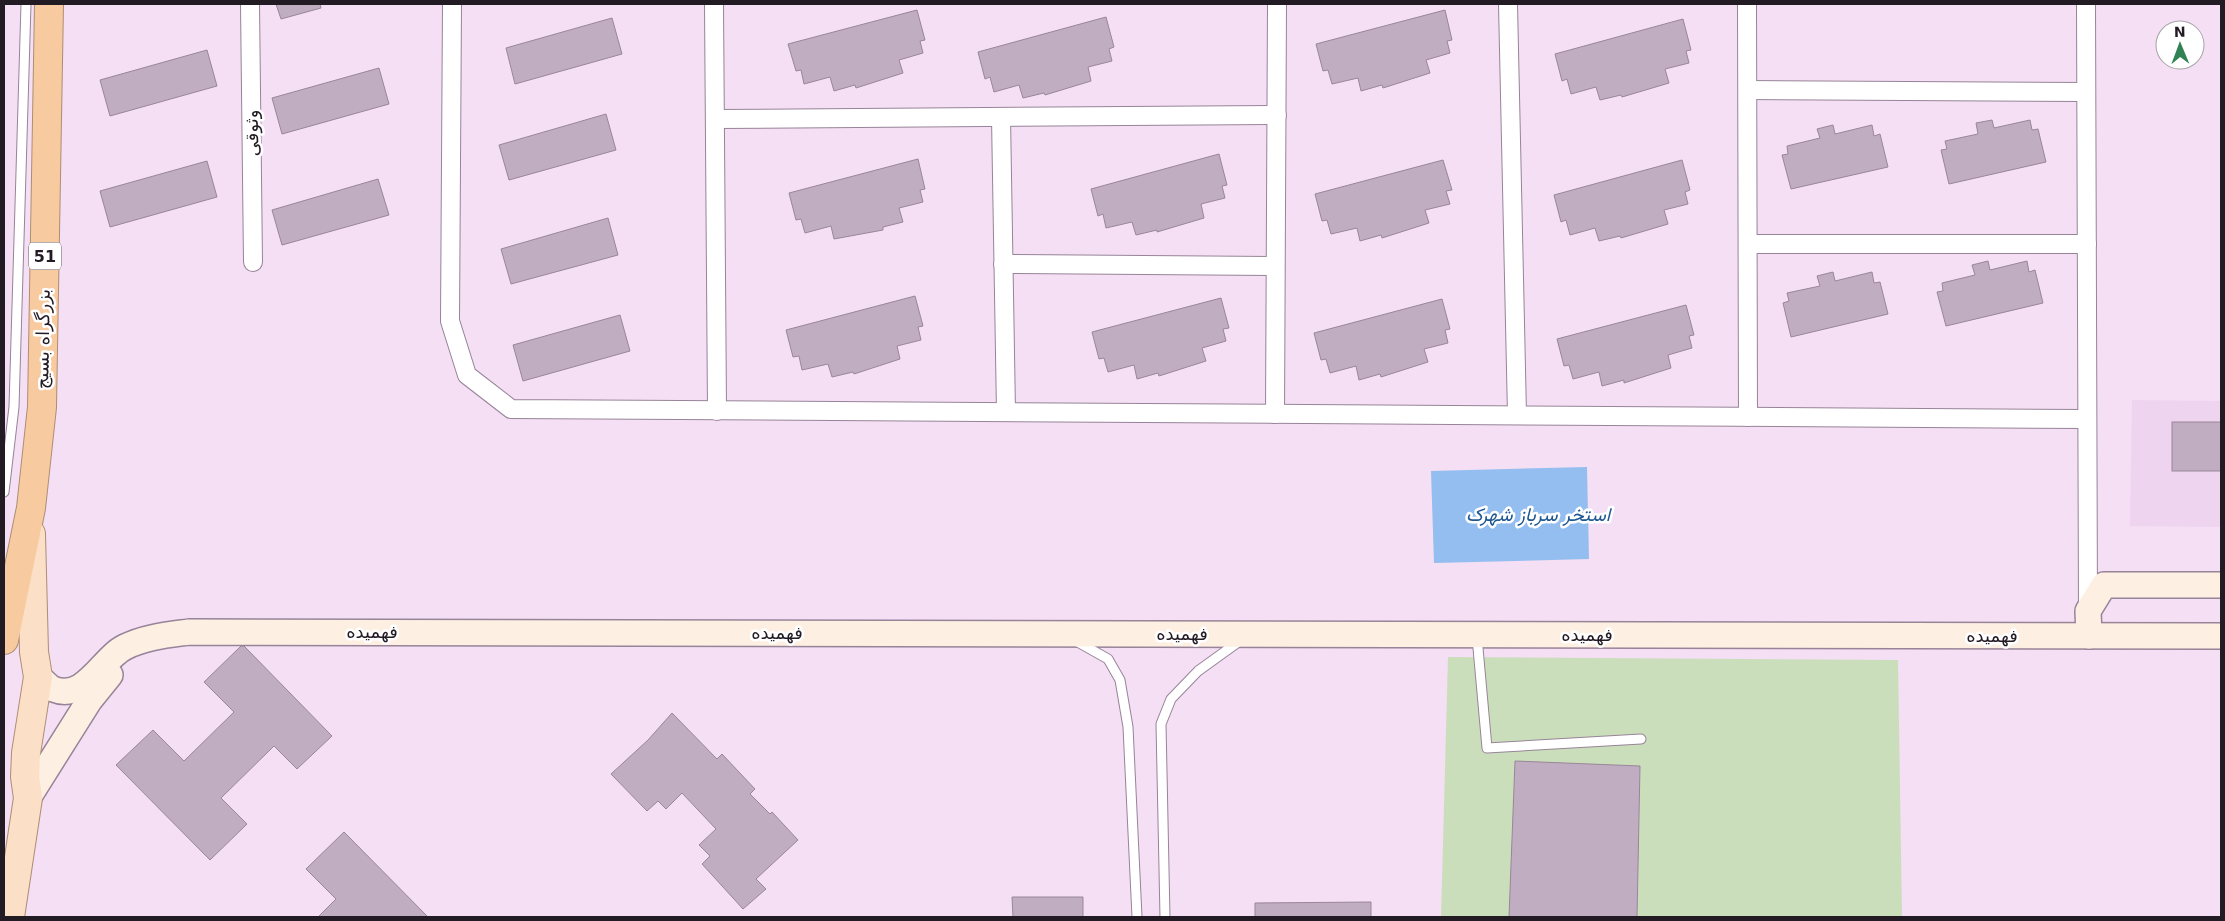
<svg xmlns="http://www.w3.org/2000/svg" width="2225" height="921" font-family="'DejaVu Sans',Vazirmatn,sans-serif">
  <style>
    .built { fill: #efd4f0 }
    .green { fill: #cbdebb }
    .water { fill: #94beef }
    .building { fill: #c1adc2; stroke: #998699 }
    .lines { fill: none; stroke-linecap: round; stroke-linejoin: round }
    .lane-casing { stroke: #978498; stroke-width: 11 }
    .street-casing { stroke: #978498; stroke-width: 20 }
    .secondary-casing { stroke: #978498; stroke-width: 28 }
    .primary-casing { stroke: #ad8d74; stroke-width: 30 }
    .highway-casing { stroke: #ad8d74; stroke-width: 30 }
    .lane { stroke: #fff; stroke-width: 9 }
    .street { stroke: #fff; stroke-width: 18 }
    .secondary { stroke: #fdefe2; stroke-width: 25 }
    .primary { stroke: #fbdfc6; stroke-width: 28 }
    .highway { stroke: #f8caa0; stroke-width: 28 }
    .labels { text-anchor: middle; stroke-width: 5; stroke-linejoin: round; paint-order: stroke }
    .shield { fill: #fff; stroke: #655f65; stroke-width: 1 }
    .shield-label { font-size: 16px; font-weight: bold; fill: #231b23 }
    .street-label { font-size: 18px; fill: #231b23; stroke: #fff }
    .water-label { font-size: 19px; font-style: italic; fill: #1f5793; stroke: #fff }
  </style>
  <rect width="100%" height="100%" fill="#f4dff4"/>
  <path class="built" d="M2132 400 2221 401V527L2130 526Z"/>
  <path class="green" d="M1448 657 1898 660 1902 917H1441Z"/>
  <path class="water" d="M1587 467 1589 559 1434 563 1431 471Z"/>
  <g class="building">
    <path d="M276 4H320L321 8 281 19Z"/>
    <path d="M917 10 925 40 920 41 923 53 899 60 903 73 856 88 855 85 834 91 830 77 804 84 801 70 796 71 788 44Z"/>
    <path d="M1445 10 1452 40 1447 41 1450 53 1426 60 1430 73 1383 88 1382 85 1361 91 1358 78 1332 84 1328 70 1323 71 1316 44Z"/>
    <path d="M1106 17 1114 47 1109 49 1112 61 1088 67 1091 81 1045 95 1044 93 1023 98 1019 85 994 92 990 77 985 79 978 52Z"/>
    <path d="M612 18 622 54 515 84 506 48Z"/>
    <path d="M1683 19 1691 50 1686 51 1689 63 1665 69 1669 83 1622 97 1621 95 1600 100 1596 87 1571 94 1567 79 1562 81 1555 54Z"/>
    <path d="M207 50 217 86 110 116 100 80Z"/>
    <path d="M379 68 389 104 282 134 272 98Z"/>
    <path d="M606 114 616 150 509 180 499 145Z"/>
    <path d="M1992 120 1994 128 2030 120 2032 130 2038 129 2046 162 1949 184 1941 150 1947 149 1945 141 1978 134 1976 123Z"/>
    <path d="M1833 125 1835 134 1872 125 1874 136 1880 134 1888 167 1791 189 1782 155 1788 154 1787 146 1820 138 1817 129Z"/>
    <path d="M1219 154 1227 185 1222 186 1225 198 1201 204 1204 218 1157 232V230L1136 235 1132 222 1106 228 1103 214 1098 216 1091 189Z"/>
    <path d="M918 159 925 189 920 190 923 202 899 208 903 222 883 227V230L834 239 831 226 805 233 801 219 796 220 789 193Z"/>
    <path d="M1443 160 1452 190 1446 191 1450 204 1425 210 1429 223 1382 238 1381 235 1360 241 1357 228 1331 234 1327 220 1322 221 1315 194Z"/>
    <path d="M1682 160 1690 190 1685 192 1688 204 1664 210 1668 224 1621 238 1620 236 1599 241 1595 228 1570 235 1566 220 1561 222 1554 195Z"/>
    <path d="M207 161 217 197 110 227 100 191Z"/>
    <path d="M378 179 389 215 282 245 272 210Z"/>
    <path d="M608 218 618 255 511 284 501 249Z"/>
    <path d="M1988 261 1990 270 2027 261 2029 272 2035 270 2043 303 1946 326 1937 292 1943 291 1942 283 1975 275 1972 265Z"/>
    <path d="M1833 272 1835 281 1872 272 1874 283 1880 282 1888 314 1791 337 1783 303 1789 301 1787 293 1820 286 1817 276Z"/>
    <path d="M915 296 923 326 918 327 921 340 897 346 900 359 854 374 853 372 832 377 828 364 802 370 799 356 793 357 786 330Z"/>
    <path d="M1221 298 1229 328 1223 329 1226 341 1202 348 1206 361 1159 376 1158 373 1137 379 1134 365 1108 372 1104 358 1099 359 1092 332Z"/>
    <path d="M1442 299 1450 329 1445 330 1448 343 1424 349 1428 362 1381 377 1380 374 1359 380 1356 366 1330 373 1326 359 1321 360 1314 333Z"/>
    <path d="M1686 305 1694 335 1689 336 1692 348 1668 355 1671 368 1624 383V380L1602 386 1599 372 1573 379 1569 365 1564 366 1557 339Z"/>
    <path d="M620 315 630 351 523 381 513 345Z"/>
    <rect x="2172" y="422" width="49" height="49"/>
    <path d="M241 646H244L332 736 297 769 274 746 221 798 247 824 210 860 116 765 153 730 184 761 234 712 204 682Z"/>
    <path d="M672 713 717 759 722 754 755 789 750 794 770 814 772 812 798 840 756 879 766 889 743 909 702 864 710 856 699 845 716 829 682 793 666 809 658 801 647 811 611 774 648 740Z"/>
    <path d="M1515 761 1640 766 1637 917H1509Z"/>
    <path d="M344 832 428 917H318L336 899 306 869Z"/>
    <path d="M1012 897H1083V917H1013Z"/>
    <path d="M1371 902V917H1255V903Z"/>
  </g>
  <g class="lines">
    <g class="lane-casing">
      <g id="lane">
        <path d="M4 492 14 407 26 4"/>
        <path d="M1477 637 1487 748 1641 739"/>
        <path d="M1076 641 1108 659 1120 680 1128 727 1137 917"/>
        <path d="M1165 917 1161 724 1171 699 1198 671 1241 640"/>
      </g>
    </g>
    <g class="street-casing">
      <g id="street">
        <path d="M250 4 253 262"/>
        <path d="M452 4 450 321 467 375 511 409 2087 419"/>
        <path d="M714 4 717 411"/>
        <path d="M1508 4 1517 415"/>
        <path d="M1747 4 1748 417"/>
        <path d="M2086 4 2088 611"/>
        <path d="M1748 90 2086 92"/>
        <path d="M1001 117 1006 412"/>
        <path d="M715 119 1277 115"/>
        <path d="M1748 244H2087"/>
        <path d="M1003 264 1275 266"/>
        <path d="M1275 414 1277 4"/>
      </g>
    </g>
    <g class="secondary-casing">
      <g id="secondary">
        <path d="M2089 636 2088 611 2104 585H2221"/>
        <path d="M38 677C43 680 48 687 53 689 85 702 102 658 125 647 145 637 167 635 189 632L2221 636"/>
        <path d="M28 798 89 701 110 675"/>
      </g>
    </g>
    <g class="primary-casing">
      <path id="primary" d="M10 917 28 798 25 777 26 753 38 677 34 652 31 534"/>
    </g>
    <g class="highway-casing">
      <path id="highway" d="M4 640 31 508 42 407 49 4"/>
    </g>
    <use href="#lane" class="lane"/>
    <use href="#street" class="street"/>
    <use href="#secondary" class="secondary"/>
    <use href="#primary" class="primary"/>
    <use href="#highway" class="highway"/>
  </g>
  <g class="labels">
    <rect class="shield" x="29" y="242.5" width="32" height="27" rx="4"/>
    <g class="shield-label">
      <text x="45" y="262">51</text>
    </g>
    <g class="street-label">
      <text transform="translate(252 133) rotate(-91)" y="6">وثوقی</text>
      <text transform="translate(43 339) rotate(-89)" y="6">بزرگراه بسیج</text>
      <text x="372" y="638">فهمیده</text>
      <text x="777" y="639">فهمیده</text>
      <text x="1182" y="640">فهمیده</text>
      <text x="1587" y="641">فهمیده</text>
      <text x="1992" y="642">فهمیده</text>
    </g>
    <g class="water-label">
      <text x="1538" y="521">استخر سرباز شهرک</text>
    </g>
  </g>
  <rect width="2225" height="921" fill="none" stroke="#231b23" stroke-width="10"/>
  <g transform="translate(2180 45) rotate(359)"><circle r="24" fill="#ffffff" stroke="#a7a4a7"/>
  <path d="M0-4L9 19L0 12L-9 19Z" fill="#308254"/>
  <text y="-8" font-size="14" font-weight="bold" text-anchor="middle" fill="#231b23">N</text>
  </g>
</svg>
